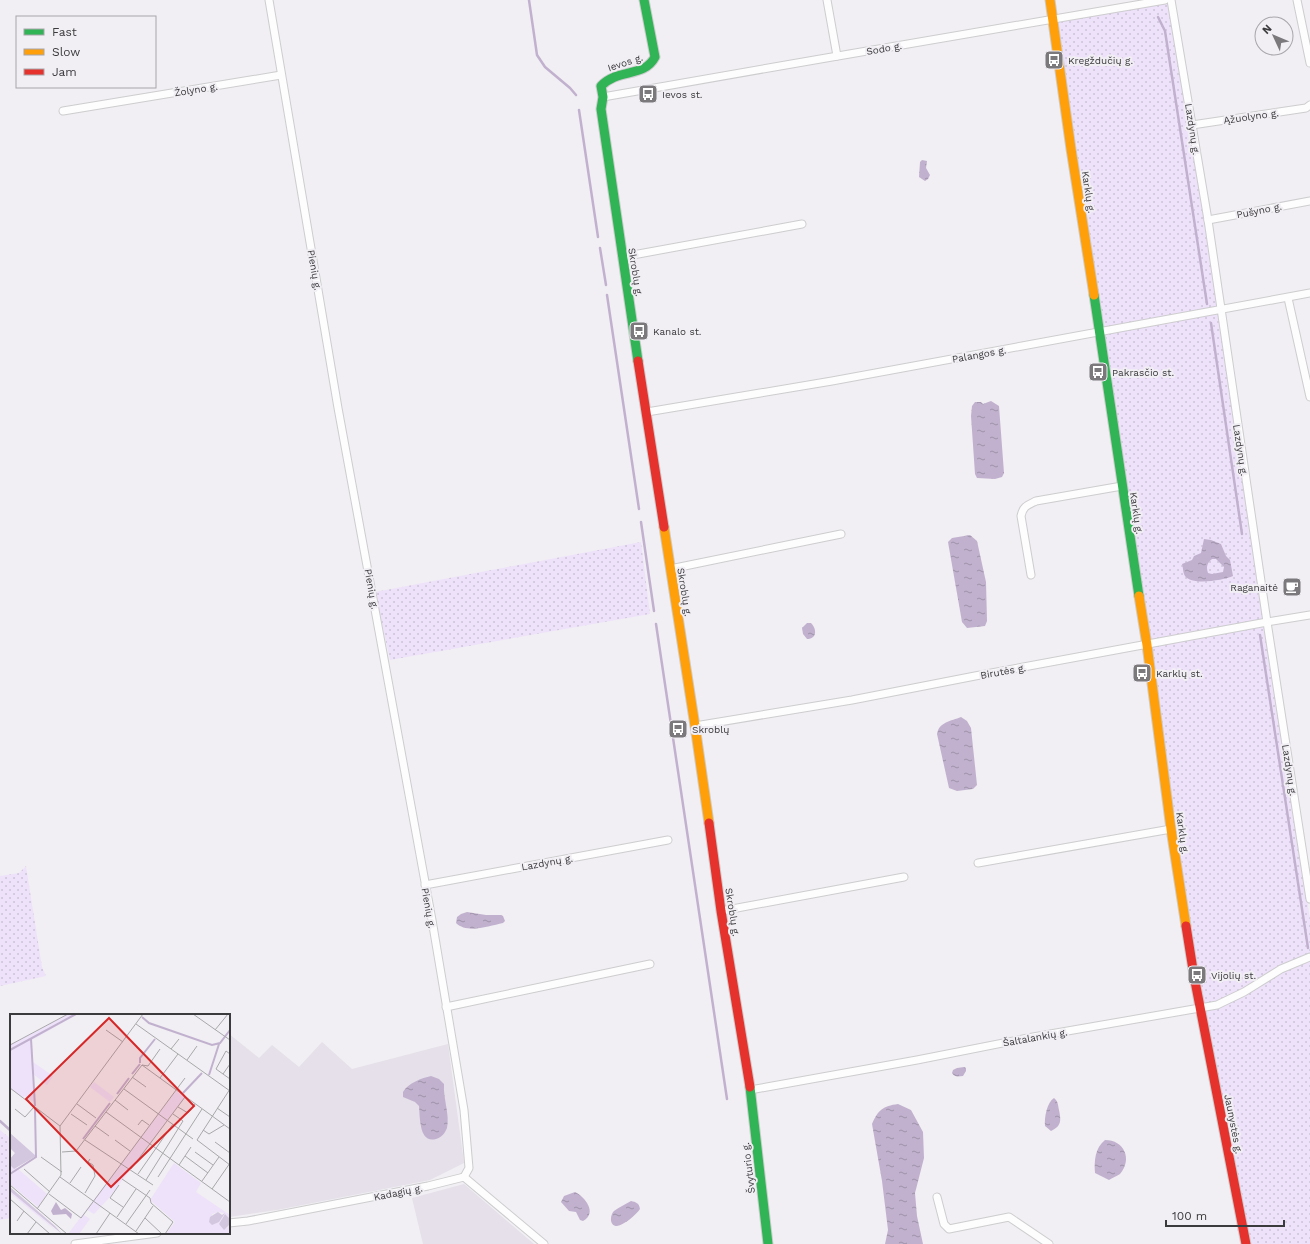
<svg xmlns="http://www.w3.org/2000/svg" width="1310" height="1244" font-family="'Work Sans',sans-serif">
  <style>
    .built { fill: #e5e0e9 }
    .green { fill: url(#green-dots) }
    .water { fill: url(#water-ripples); fill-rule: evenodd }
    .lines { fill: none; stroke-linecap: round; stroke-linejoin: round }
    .stream { stroke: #c1b1cf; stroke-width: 2.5 }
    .street-casing { stroke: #cdccce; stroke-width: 9 }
    .fast-casing { stroke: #cdccce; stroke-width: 11 }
    .slow-casing { stroke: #cdccce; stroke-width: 11 }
    .jam-casing { stroke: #cdccce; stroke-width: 11 }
    .street { stroke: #fdfdfd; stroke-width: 7 }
    .fast { stroke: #30b455; stroke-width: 9 }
    .slow { stroke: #ff9f0a; stroke-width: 9 }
    .jam { stroke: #e5322d; stroke-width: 9 }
    .labels { text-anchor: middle; stroke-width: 4; stroke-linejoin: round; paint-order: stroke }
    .street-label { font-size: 10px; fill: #3b3a3c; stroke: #f1eef4 }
    .poi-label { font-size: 10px; fill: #3b3a3c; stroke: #f1eef4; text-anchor: start }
    .inset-river { fill: none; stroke: #c1b1cf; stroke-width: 2 }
    .inset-road { fill: none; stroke: #a8a7aa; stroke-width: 1 }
    .view { fill: #d62828; fill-opacity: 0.15; stroke: #d62828; stroke-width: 2 }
    .inset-edge { fill: none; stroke: #3b3a3c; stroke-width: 2 }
  </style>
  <defs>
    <pattern id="green-dots" width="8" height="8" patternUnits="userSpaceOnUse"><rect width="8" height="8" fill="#eee2fa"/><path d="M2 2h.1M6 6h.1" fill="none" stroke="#cdc3d7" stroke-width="1.8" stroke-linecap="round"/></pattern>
    <pattern id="water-ripples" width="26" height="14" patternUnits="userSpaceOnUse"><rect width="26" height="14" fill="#c1b1cf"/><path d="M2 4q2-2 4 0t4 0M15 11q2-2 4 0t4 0" fill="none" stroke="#9e91a9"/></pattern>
  </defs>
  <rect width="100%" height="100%" fill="#f1eff3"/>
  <g class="built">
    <path d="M229 1034 259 1058 272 1045 299 1067 322 1042 352 1069 448 1044 464 1163 430 1180 277 1210 229 1217Z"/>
    <path d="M464 1184 534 1244H423L412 1198Z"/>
  </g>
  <g class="green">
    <path d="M1171 0 1267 622 1310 919V1244H1240L1204 1036 1054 20Z"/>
    <path d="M641 542 650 614 390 660 375 592Z"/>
    <path d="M26 866 42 967 46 976 0 986V876L19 873Z"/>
    <path d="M0 1130 11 1139V1218L0 1220Z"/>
  </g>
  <g class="water">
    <path d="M922 160 927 161 926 168 930 175 928 179 925 181 919 177 920 162Z"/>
    <path d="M991 401 999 406 1004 473 1002 477 995 479 977 478 975 474 971 416 972 406 975 402H981L983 404Z"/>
    <path d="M970 535 977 541 986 582 987 621 985 626 967 628 962 622 948 542 952 538Z"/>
    <path d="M1204 539 1211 540 1221 544 1226 556 1230 560 1233 576C1224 580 1192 586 1185 576 1183 573 1183 567 1182 564L1192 560 1194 556 1201 553ZM1212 559H1216L1224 567 1223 572 1212 574 1208 573C1206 567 1207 563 1212 559Z"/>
    <path d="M807 623H811C817 629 817 639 807 639L803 634 802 628Z"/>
    <path d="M961 717 967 721 971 728 977 785 973 789 957 791 949 788 937 734C939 722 951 721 961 717Z"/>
    <path d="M467 912 486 915H501L503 916 505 921 503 923C489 926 467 934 456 923L457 917 461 914Z"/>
    <path d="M964 1067 966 1068V1071L963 1076C959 1076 955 1078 952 1073L953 1070 957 1068Z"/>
    <path d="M431 1076 439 1079 444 1084C443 1099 450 1114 447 1128 445 1133 442 1137 436 1139 419 1144 420 1117 419 1106L415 1102 403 1097V1092C408 1083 422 1078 431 1076Z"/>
    <path d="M1054 1098C1058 1101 1058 1105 1059 1110 1061 1120 1062 1126 1051 1131L1045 1126C1044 1118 1047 1102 1054 1098Z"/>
    <path d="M898 1104 911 1110 923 1132 924 1158 915 1193 917 1216 923 1244H885L888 1230 882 1181 872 1124C878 1110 883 1106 898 1104Z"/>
    <path d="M1105 1140C1124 1140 1133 1159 1120 1174 1117 1176 1112 1178 1109 1180L1095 1173C1094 1161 1095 1148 1105 1140Z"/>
    <path d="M575 1192C585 1197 598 1213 583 1221L580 1220 576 1212 569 1211 561 1202 564 1196Z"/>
    <path d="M631 1201C636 1202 639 1203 640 1209 636 1215 624 1225 617 1226 609 1226 610 1215 614 1211 619 1207 626 1204 631 1201Z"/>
  </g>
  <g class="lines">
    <g class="stream">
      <path d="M529 0 537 55 545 67 570 88 576 95"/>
      <path d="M1158 17 1165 31 1207 304"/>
      <path d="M579 110 598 237"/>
      <path d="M600 248 606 285"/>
      <path d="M607 295 639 509"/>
      <path d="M1211 323 1242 534"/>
      <path d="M641 522 654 611"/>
      <path d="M656 624 727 1099"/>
      <path d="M1260 635 1308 948"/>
      <path d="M0 1121 11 1131"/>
    </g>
    <g class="street-casing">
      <g id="street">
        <path d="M269 0 338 408 432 920 464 1110 469 1168 464 1177"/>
        <path d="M827 0 837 56"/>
        <path d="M1171 0 1208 220 1267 622 1310 899"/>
        <path d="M1297 0 1310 63"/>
        <path d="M603 97C790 63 978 33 1165 0"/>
        <path d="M63 111 281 75"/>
        <path d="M1192 125 1306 108 1310 105"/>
        <path d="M1208 220 1310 201"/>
        <path d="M622 257 802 224"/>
        <path d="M1288 298 1310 397"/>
        <path d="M647 412 832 381 1310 293"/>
        <path d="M670 569 841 534"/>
        <path d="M1031 575 1021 516C1023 506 1028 505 1036 501L1122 486"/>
        <path d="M695 726 852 700 975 676 1267 622 1310 615"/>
        <path d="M978 863 1171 829"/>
        <path d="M425 885 668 840"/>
        <path d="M721 911 904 877"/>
        <path d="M446 1007 650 964"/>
        <path d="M750 1090 917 1060 1033 1037 1217 1005 1244 992 1281 969 1310 957"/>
        <path d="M464 1177 544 1244"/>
        <path d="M937 1197 944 1224 949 1229 1009 1217 1049 1244"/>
        <path d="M229 1223 248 1221 428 1186 464 1177"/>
        <path d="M75 1244 157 1233"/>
      </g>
    </g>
    <g class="fast-casing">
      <g id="fast">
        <path d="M1094 295 1139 596"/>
        <path d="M638 361 601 109 603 97 601 86C618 68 644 78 655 57L644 0"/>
        <path d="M750 1087 768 1244"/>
      </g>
    </g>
    <g class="slow-casing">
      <g id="slow">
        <path d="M1050 0 1071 149 1094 295"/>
        <path d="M664 527 695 726 709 823"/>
        <path d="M1139 596 1147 645 1171 829 1186 926"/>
      </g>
    </g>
    <g class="jam-casing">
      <g id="jam">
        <path d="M638 361 664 527"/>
        <path d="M709 823 721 911 750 1087"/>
        <path d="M1186 926 1194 976 1246 1244"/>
      </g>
    </g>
    <use href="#street" class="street"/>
    <use href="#fast" class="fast"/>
    <use href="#slow" class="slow"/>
    <use href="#jam" class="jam"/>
  </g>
  <defs>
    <g id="bus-square" transform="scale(1)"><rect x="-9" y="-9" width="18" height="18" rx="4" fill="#7b797c" stroke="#f1eef4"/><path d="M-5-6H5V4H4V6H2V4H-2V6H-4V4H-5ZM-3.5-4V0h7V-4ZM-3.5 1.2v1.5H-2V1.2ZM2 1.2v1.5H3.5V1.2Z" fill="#fff"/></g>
    <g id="cafe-square" transform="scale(1)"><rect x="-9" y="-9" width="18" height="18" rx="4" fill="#7b797c" stroke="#f1eef4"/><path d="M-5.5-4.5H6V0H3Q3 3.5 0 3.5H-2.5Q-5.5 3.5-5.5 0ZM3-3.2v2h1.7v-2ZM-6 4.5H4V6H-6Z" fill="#fff"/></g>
  </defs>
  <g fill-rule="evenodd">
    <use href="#bus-square" x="1054" y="60"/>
    <use href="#bus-square" x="648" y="94"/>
    <use href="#bus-square" x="639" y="331"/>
    <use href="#bus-square" x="1098" y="372"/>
    <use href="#cafe-square" x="1292" y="587"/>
    <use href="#bus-square" x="1142" y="673"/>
    <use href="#bus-square" x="678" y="729"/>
    <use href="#bus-square" x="1197" y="975"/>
  </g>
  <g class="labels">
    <g class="street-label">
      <text transform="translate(884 48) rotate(-10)" y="4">Sodo g.</text>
      <text transform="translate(625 62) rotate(-18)" y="4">Ievos g.</text>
      <text transform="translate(196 89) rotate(-9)" y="4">Žolyno g.</text>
      <text transform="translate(1251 116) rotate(-8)" y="4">Ąžuolyno g.</text>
      <text transform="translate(1193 129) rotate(81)" y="4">Lazdynų g.</text>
      <text transform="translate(1089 192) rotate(81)" y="4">Karklų g.</text>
      <text transform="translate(1259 210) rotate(-11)" y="4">Pušyno g.</text>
      <text transform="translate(315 270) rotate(80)" y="4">Pienių g.</text>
      <text transform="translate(636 272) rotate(81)" y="4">Skroblų g.</text>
      <text transform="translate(979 354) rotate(-10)" y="4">Palangos g.</text>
      <text transform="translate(1241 450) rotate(81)" y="4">Lazdynų g.</text>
      <text transform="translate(1137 513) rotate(81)" y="4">Karklų g.</text>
      <text transform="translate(372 589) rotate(80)" y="4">Pienių g.</text>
      <text transform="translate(685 592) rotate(81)" y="4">Skroblų g.</text>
      <text transform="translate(1003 671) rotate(-10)" y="4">Birutės g.</text>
      <text transform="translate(1290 770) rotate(81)" y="4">Lazdynų g.</text>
      <text transform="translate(1183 833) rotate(82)" y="4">Karklų g.</text>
      <text transform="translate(547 862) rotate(-10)" y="4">Lazdynų g.</text>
      <text transform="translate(429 908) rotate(80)" y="4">Pienių g.</text>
      <text transform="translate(733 912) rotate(81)" y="4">Skroblų g.</text>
      <text transform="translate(1035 1037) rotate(-10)" y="4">Šaltalankių g.</text>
      <text transform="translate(1234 1124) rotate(79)" y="4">Jaunystės g.</text>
      <text transform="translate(748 1168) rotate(-97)" y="4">Švyturio g.</text>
      <text transform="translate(398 1192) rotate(-11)" y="4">Kadagių g.</text>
    </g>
    <g class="poi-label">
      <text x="1068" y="64">Kregždučių g.</text>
      <text x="662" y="98">Ievos st.</text>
      <text x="653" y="335">Kanalo st.</text>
      <text x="1112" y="376">Pakrasčio st.</text>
      <text x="1278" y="591" text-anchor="end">Raganaitė</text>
      <text x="1156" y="677">Karklų st.</text>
      <text x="692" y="733">Skroblų</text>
      <text x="1211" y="979">Vijolių st.</text>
    </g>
  </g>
  <g transform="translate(10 1014)">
    <rect width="220" height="220" fill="#f1eff3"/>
    <path d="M59 0H68L22 26 23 48 43 62 37 71 22 59 24 88 15 82 13 84 0 74V31ZM84 68 104 83 100 88 80 73ZM166 77 175 83 99 184 84 200 77 196 74 201 80 205 69 220H58ZM164 149 191 169 186 178 220 201V205L215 200 209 210 217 214 220 210V220H156L165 208 140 186ZM208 198 214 199 209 208 203 210 202 200ZM0 151 7 154 37 180 28 193 0 170ZM1 177 38 209 50 220 0 179Z" fill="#eee2fa" fill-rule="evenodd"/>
    <path d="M0 119 26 142 4 155 0 151V145L5 139 0 134ZM0 173 45 212 52 220 0 177ZM208 198 212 201 215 199 209 208 202 211 199 208 200 203ZM215 200 220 205V210L214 216 209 210Z" fill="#d3c6df"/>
    <path d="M46 188 51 196 55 194 62 200 61 205 56 200 43 201 41 197Z" fill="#c1b1cf"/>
    <path class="inset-river" d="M132 3 139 9 202 31 210 29 220 16M21 25 25 92M0 36 66 0M130 49V44L145 25M122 60 130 50M199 61 209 30M173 79 192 59M107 80 119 64M73 125 100 89M0 160 26 143 25 95"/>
    <path class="inset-road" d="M183 0 220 26M126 10 220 77M96 16 113 28M205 16 218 0M0 31 58 0M161 35 169 25M220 40 216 37 206 55 220 65M177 46 187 32M132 51 220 115M132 51 138 52 150 35M213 60 220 50M122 63 136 73M150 64 168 40M0 74 50 112M114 75 183 125M220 75 187 126 220 151M105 86 118 96M67 90 86 104M168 93 178 99 185 90M207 94 220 103M5 95 15 103 24 93M96 98 220 188M61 100 77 111M128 111 132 106 139 111M50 112 133 0M85 112 99 122M193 116 199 120 214 111M75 126 143 171M105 126 120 137M205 128 220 139M52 138 66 137 132 51M185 138 203 151M175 142 198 159M31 143 52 158M169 151 181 133M14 155 40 178M121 155 175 83M128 160 163 110M50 163 129 220M148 163 192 95M112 165 140 184 141 189 163 208 155 220M136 166 173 107 163 100M192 167 209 143M60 169 71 153M0 171 57 220M109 171 100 184 113 193M202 175 220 149M75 179 85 162 83 151 78 148 80 145M39 180 71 204 175 64M0 185 40 220M27 195 51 161 50 112M107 203 126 175M135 204 152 220M7 207 14 197M116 210 140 176M126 217 143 192M17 220 26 208M86 220 100 199"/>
    <path class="view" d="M99 4 184 92 101 173 16 85Z"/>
    <rect width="220" height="220" class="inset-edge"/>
  </g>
  <rect x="16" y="16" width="140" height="72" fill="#f1eef4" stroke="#a8a6aa"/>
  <rect x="24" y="29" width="20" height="6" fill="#30b455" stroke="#a8a6aa"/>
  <text x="52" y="36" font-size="12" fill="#3b3a3c">Fast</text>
  <rect x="24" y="49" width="20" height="6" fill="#ff9f0a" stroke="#a8a6aa"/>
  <text x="52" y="56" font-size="12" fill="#3b3a3c">Slow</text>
  <rect x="24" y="69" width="20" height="6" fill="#e5322d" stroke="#a8a6aa"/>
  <text x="52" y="76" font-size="12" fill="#3b3a3c">Jam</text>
  <g transform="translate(1274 36) rotate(314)"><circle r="19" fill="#f1eef4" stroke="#a8a6aa"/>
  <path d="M0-3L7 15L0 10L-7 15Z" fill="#7b797c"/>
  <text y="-6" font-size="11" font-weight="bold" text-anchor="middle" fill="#3b3a3c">N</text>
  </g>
  <path d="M1166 1220v6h118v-6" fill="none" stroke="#3b3a3c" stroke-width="2"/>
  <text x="1172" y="1220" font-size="12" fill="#3b3a3c" stroke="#f1eef4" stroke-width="3" paint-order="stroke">100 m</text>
</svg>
